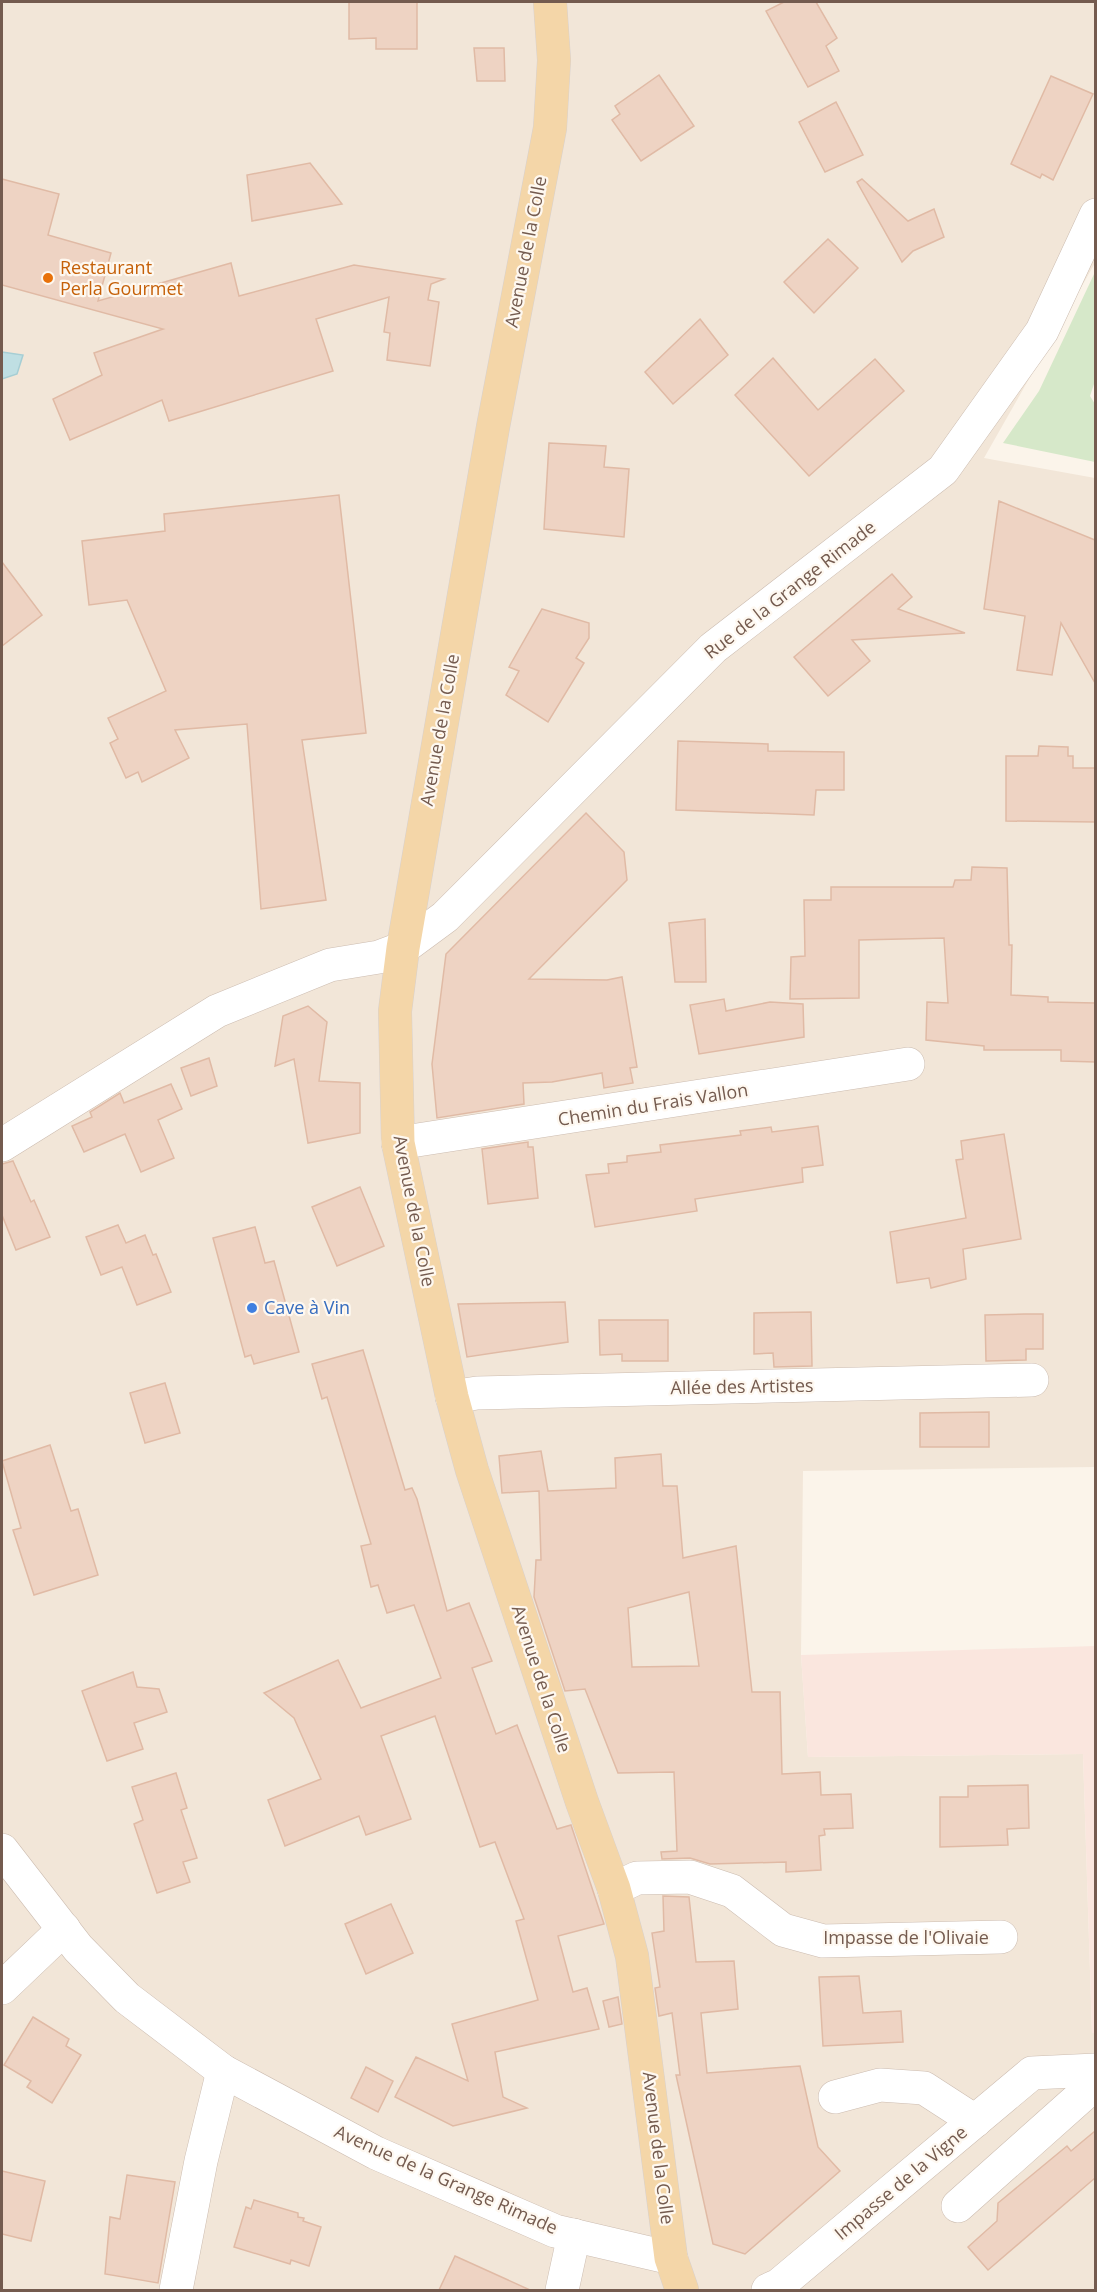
<svg xmlns="http://www.w3.org/2000/svg" width="1097" height="2292" font-family="'Open Sans',sans-serif">
  <style>
    .residential { fill: #f2e6d8 }
    .commercial { fill: #fae6de }
    .green { fill: #d6e8c9 }
    .water { fill: #bfdfe3; stroke: #a6ced4; stroke-width: 1.5 }
    .building { fill: #eed3c3; stroke: #e0baa5; stroke-width: 1.5; fill-rule: evenodd }
    .lines { fill: none; stroke-linecap: round; stroke-linejoin: round }
    .minor-casing { stroke: #ccbcb0; stroke-width: 34 }
    .major-casing { stroke: #d8d1ce; stroke-width: 34 }
    .minor { stroke: #fff; stroke-width: 33 }
    .major { stroke: #f4d6a8; stroke-width: 33 }
    .food-dot { fill: #e8710a; stroke: #fef8f0; stroke-width: 2 }
    .shop-dot { fill: #3f7fe0; stroke: #fef8f0; stroke-width: 2 }
    .labels { text-anchor: middle; stroke-width: 4.5; stroke-linejoin: round; paint-order: stroke }
    .street-label { font-size: 18px; fill: #745b4f; stroke: #fef8f0 }
    .food-label { font-size: 18px; fill: #c56008; stroke: #fef8f0; text-anchor: start }
    .shop-label { font-size: 18px; fill: #366cbe; stroke: #fef8f0; text-anchor: start }
  </style>
  <rect width="100%" height="100%" fill="#fbf4ea"/>
  <path class="residential" d="M2 2H1095V263L984 458 1095 478V1467L803 1471 801 1655 808 1757 1083 1754 1092 2033H1096L1095 2290H2Z"/>
  <path class="commercial" d="M1095 1646 1096 2033H1092L1083 1754 808 1757 801 1655Z"/>
  <path class="green" d="M1095 272V381L1090 396 1095 404V462L1003 443 1039 391Z"/>
  <path class="water" d="M2 352 23 355 17 374 2 379Z"/>
  <g class="building">
    <path d="M349 2H417V49H376V38L349 39Z"/>
    <path d="M784 2H816L837 38 826 46 839 71 808 87 766 11Z"/>
    <path d="M474 48H504L505 81H477Z"/>
    <path d="M659 75 694 126 641 161 612 120 620 114 615 106Z"/>
    <path d="M1051 76 1093 94 1053 180 1042 174 1040 178 1011 164Z"/>
    <path d="M836 102 863 155 825 172 799 122Z"/>
    <path d="M310 163 342 204 252 221 247 175Z"/>
    <path d="M2 179 59 194 48 235 111 253 98 301 231 263 239 296 354 265 444 279 431 284 428 300 439 302 430 366 387 360 390 333 384 332 389 297 316 319 333 371 169 421 162 400 70 440 53 399 102 375 94 353 163 329 2 285Z"/>
    <path d="M862 179 908 221 934 209 944 237 913 251 902 262 857 182Z"/>
    <path d="M828 239 858 268 814 313 784 282Z"/>
    <path d="M700 319 728 355 673 404 645 372Z"/>
    <path d="M773 358 818 410 875 359 904 391 809 476 735 395Z"/>
    <path d="M549 443 606 446 604 467 629 469 624 537 544 529Z"/>
    <path d="M339 495 366 733 302 740 326 900 261 909 247 724 175 730 189 758 142 782 138 772 126 778 110 743 118 739 108 718 166 691 127 600 89 605 82 541 165 531 164 514Z"/>
    <path d="M999 501 1095 540V683L1061 623 1052 675 1017 670 1025 616 984 609Z"/>
    <path d="M2 562 42 615 2 646Z"/>
    <path d="M892 574 912 597 898 609 965 633 852 640 870 661 828 696 794 657Z"/>
    <path d="M542 609 589 623V638L576 658 584 663 548 722 506 695 519 671 509 667Z"/>
    <path d="M678 741 768 744V751L844 752V790H816L814 815 676 810Z"/>
    <path d="M1039 746 1068 747V756H1073V768H1095V822L1006 821V756H1038Z"/>
    <path d="M586 813 624 852 627 880 529 979 607 980 622 977 637 1067 630 1068 633 1083 604 1088 602 1073 552 1082 523 1083 524 1104 437 1118 432 1064 446 954Z"/>
    <path d="M972 867 1007 868 1009 945H1012L1011 995 1048 997V1002L1095 1003V1062L1061 1061V1050H984V1046L926 1040 927 1002 948 1003 944 938 859 940V998L790 999 791 957 805 956 804 900H831V887H953L955 880H971Z"/>
    <path d="M705 919 706 982H675L669 923Z"/>
    <path d="M724 999 726 1011 770 1002 803 1004 804 1037 699 1054 690 1005Z"/>
    <path d="M308 1006 327 1022 319 1081 360 1083V1133L308 1143 294 1059 275 1066 283 1016Z"/>
    <path d="M209 1058 217 1086 191 1096 181 1068Z"/>
    <path d="M171 1084 182 1109 158 1120 174 1158 141 1172 125 1134 84 1152 72 1126 92 1117 90 1112 120 1093 124 1103Z"/>
    <path d="M818 1126 823 1165 802 1168 803 1182 695 1199 697 1211 595 1227 586 1175 609 1173 608 1164 627 1162V1156L661 1152 660 1145 741 1135 740 1131 771 1127 772 1132Z"/>
    <path d="M1004 1134 1021 1239 963 1249 966 1279 931 1288 929 1278 897 1283 890 1232 966 1218 956 1160 963 1159 961 1141Z"/>
    <path d="M528 1142V1147H533L538 1198 488 1204 482 1149Z"/>
    <path d="M13 1161 31 1202 34 1200 50 1237 16 1250 2 1215V1164Z"/>
    <path d="M360 1187 384 1246 337 1266 312 1207Z"/>
    <path d="M118 1225 126 1243 145 1235 153 1255 156 1254 171 1292 137 1305 122 1267 101 1275 86 1237Z"/>
    <path d="M255 1227 265 1263 274 1261 299 1352 254 1364 251 1355 245 1357 213 1238Z"/>
    <path d="M565 1302 568 1342 467 1357 458 1304Z"/>
    <path d="M811 1312 812 1366 774 1367 773 1353 754 1354V1313Z"/>
    <path d="M1025 1314H1043V1349H1026V1360L986 1361 985 1315Z"/>
    <path d="M599 1320H668V1361H622V1354L600 1355Z"/>
    <path d="M363 1350 405 1490 412 1488 417 1499 447 1611 469 1603 492 1661 472 1668 496 1734 517 1725 557 1829 571 1825 604 1924 558 1936 573 1992 587 1988 599 2029 495 2052 503 2097 527 2108 453 2126 395 2097 416 2057 468 2081 452 2024 538 2000 516 1921 524 1919 495 1842 480 1847 435 1716 381 1736 411 1819 366 1835 359 1816 285 1846 268 1800 321 1779 294 1718 264 1693 338 1660 361 1708 441 1678 414 1605 387 1613 378 1585 371 1587 361 1546 371 1544 327 1397 322 1399 312 1364Z"/>
    <path d="M165 1383 180 1433 145 1443 130 1393Z"/>
    <path d="M989 1412V1447H920V1413Z"/>
    <path d="M50 1445 71 1511 78 1509 98 1575 34 1595 13 1530 21 1528 2 1461Z"/>
    <path d="M541 1451 548 1491 616 1488 615 1458 661 1454 663 1486H677L683 1558 736 1546 752 1692H780L782 1774 820 1772 821 1795 851 1794 853 1828 824 1829 825 1835 819 1836 821 1870 786 1872V1862L710 1864 690 1858 662 1859 661 1852 677 1851 674 1772 618 1773 585 1689 565 1691 534 1597 536 1560H541L539 1491 502 1493 499 1456ZM689 1592 699 1666 632 1667 628 1608Z"/>
    <path d="M133 1672 137 1687 159 1689 167 1712 134 1723 143 1749 107 1761 82 1691Z"/>
    <path d="M176 1773 187 1808 181 1810 197 1858 183 1862 190 1882 157 1893 134 1824 143 1820 132 1787Z"/>
    <path d="M1028 1785 1029 1828 1007 1829 1008 1845 940 1847V1797H968V1786Z"/>
    <path d="M663 1896 689 1897 696 1962 734 1961 738 2009 701 2013 707 2073 800 2066 818 2147 840 2171 745 2254 713 2244 676 2075H680L672 2013 659 2016 655 1988 660 1987 652 1933 664 1931Z"/>
    <path d="M391 1904 413 1953 366 1974 345 1924Z"/>
    <path d="M859 1976 863 2013 901 2011 903 2042 823 2046 819 1977Z"/>
    <path d="M618 1997 622 2024 609 2027 603 2001Z"/>
    <path d="M33 2017 69 2039 66 2046 81 2055 52 2103 27 2087 31 2081 4 2065Z"/>
    <path d="M366 2067 393 2081 378 2112 351 2098Z"/>
    <path d="M1095 2131V2178L988 2270 968 2247 997 2221 998 2203 1067 2146 1071 2151Z"/>
    <path d="M2 2171 45 2181 31 2241 2 2234Z"/>
    <path d="M127 2175 175 2182 158 2283 105 2274 110 2217 120 2219Z"/>
    <path d="M254 2200 298 2213V2217L304 2218 303 2221 321 2227 309 2266 291 2260 290 2264 234 2247 246 2207 251 2209Z"/>
    <path d="M455 2256 530 2290H439Z"/>
  </g>
  <g class="lines">
    <g class="minor-casing">
      <g id="minor">
        <path d="M398 1143 908 1064"/>
        <path d="M2 1145 217 1011 330 965 379 957 403 948 445 917 713 648 943 470 1042 331 1096 215"/>
        <path d="M452 1397 477 1393 1032 1380"/>
        <path d="M2 1850 78 1948 127 1998 223 2071 376 2153 555 2231 671 2258"/>
        <path d="M614 1889 637 1878 690 1877 732 1891 783 1930 823 1941 1001 1937"/>
        <path d="M2 1988 64 1929"/>
        <path d="M835 2097 880 2085 924 2088 975 2121"/>
        <path d="M958 2206 1096 2083"/>
        <path d="M176 2290 201 2161 223 2071"/>
        <path d="M562 2290 574 2235"/>
        <path d="M768 2290 779 2285 1032 2073 1096 2070"/>
      </g>
    </g>
    <g class="major-casing">
      <path id="major" d="M550 2 554 60 550 128 493 427 403 948 395 1011 398 1143 452 1397 472 1470 582 1802 614 1889 632 1956 671 2258 682 2290"/>
    </g>
    <use href="#minor" class="minor"/>
    <use href="#major" class="major"/>
  </g>
  <circle class="food-dot" cx="48" cy="278" r="6"/>
  <circle class="shop-dot" cx="252" cy="1308" r="6"/>
  <g class="labels">
    <g class="street-label">
      <text transform="translate(526 252) rotate(-79)" y="6">Avenue de la Colle</text>
      <text transform="translate(790 590) rotate(-38)" y="6">Rue de la Grange Rimade</text>
      <text transform="translate(440 730) rotate(-80)" y="6">Avenue de la Colle</text>
      <text transform="translate(653 1105) rotate(-9)" y="6">Chemin du Frais Vallon</text>
      <text transform="translate(414 1211) rotate(79)" y="6">Avenue de la Colle</text>
      <text transform="translate(742 1387) rotate(-1)" y="6">Allée des Artistes</text>
      <text transform="translate(541 1679) rotate(72)" y="6">Avenue de la Colle</text>
      <text x="906" y="1944">Impasse de l'Olivaie</text>
      <text transform="translate(658 2148) rotate(83)" y="6">Avenue de la Colle</text>
      <text transform="translate(446 2180) rotate(24)" y="6">Avenue de la Grange Rimade</text>
      <text transform="translate(901 2183) rotate(-40)" y="6">Impasse de la Vigne</text>
    </g>
    <g class="food-label">
      <text x="60" y="274">Restaurant<tspan x="60" dy="21">Perla Gourmet</tspan></text>
    </g>
    <g class="shop-label">
      <text x="264" y="1314">Cave à Vin</text>
    </g>
  </g>
  <rect width="1097" height="2292" fill="none" stroke="#745b4f" stroke-width="6"/>
</svg>
